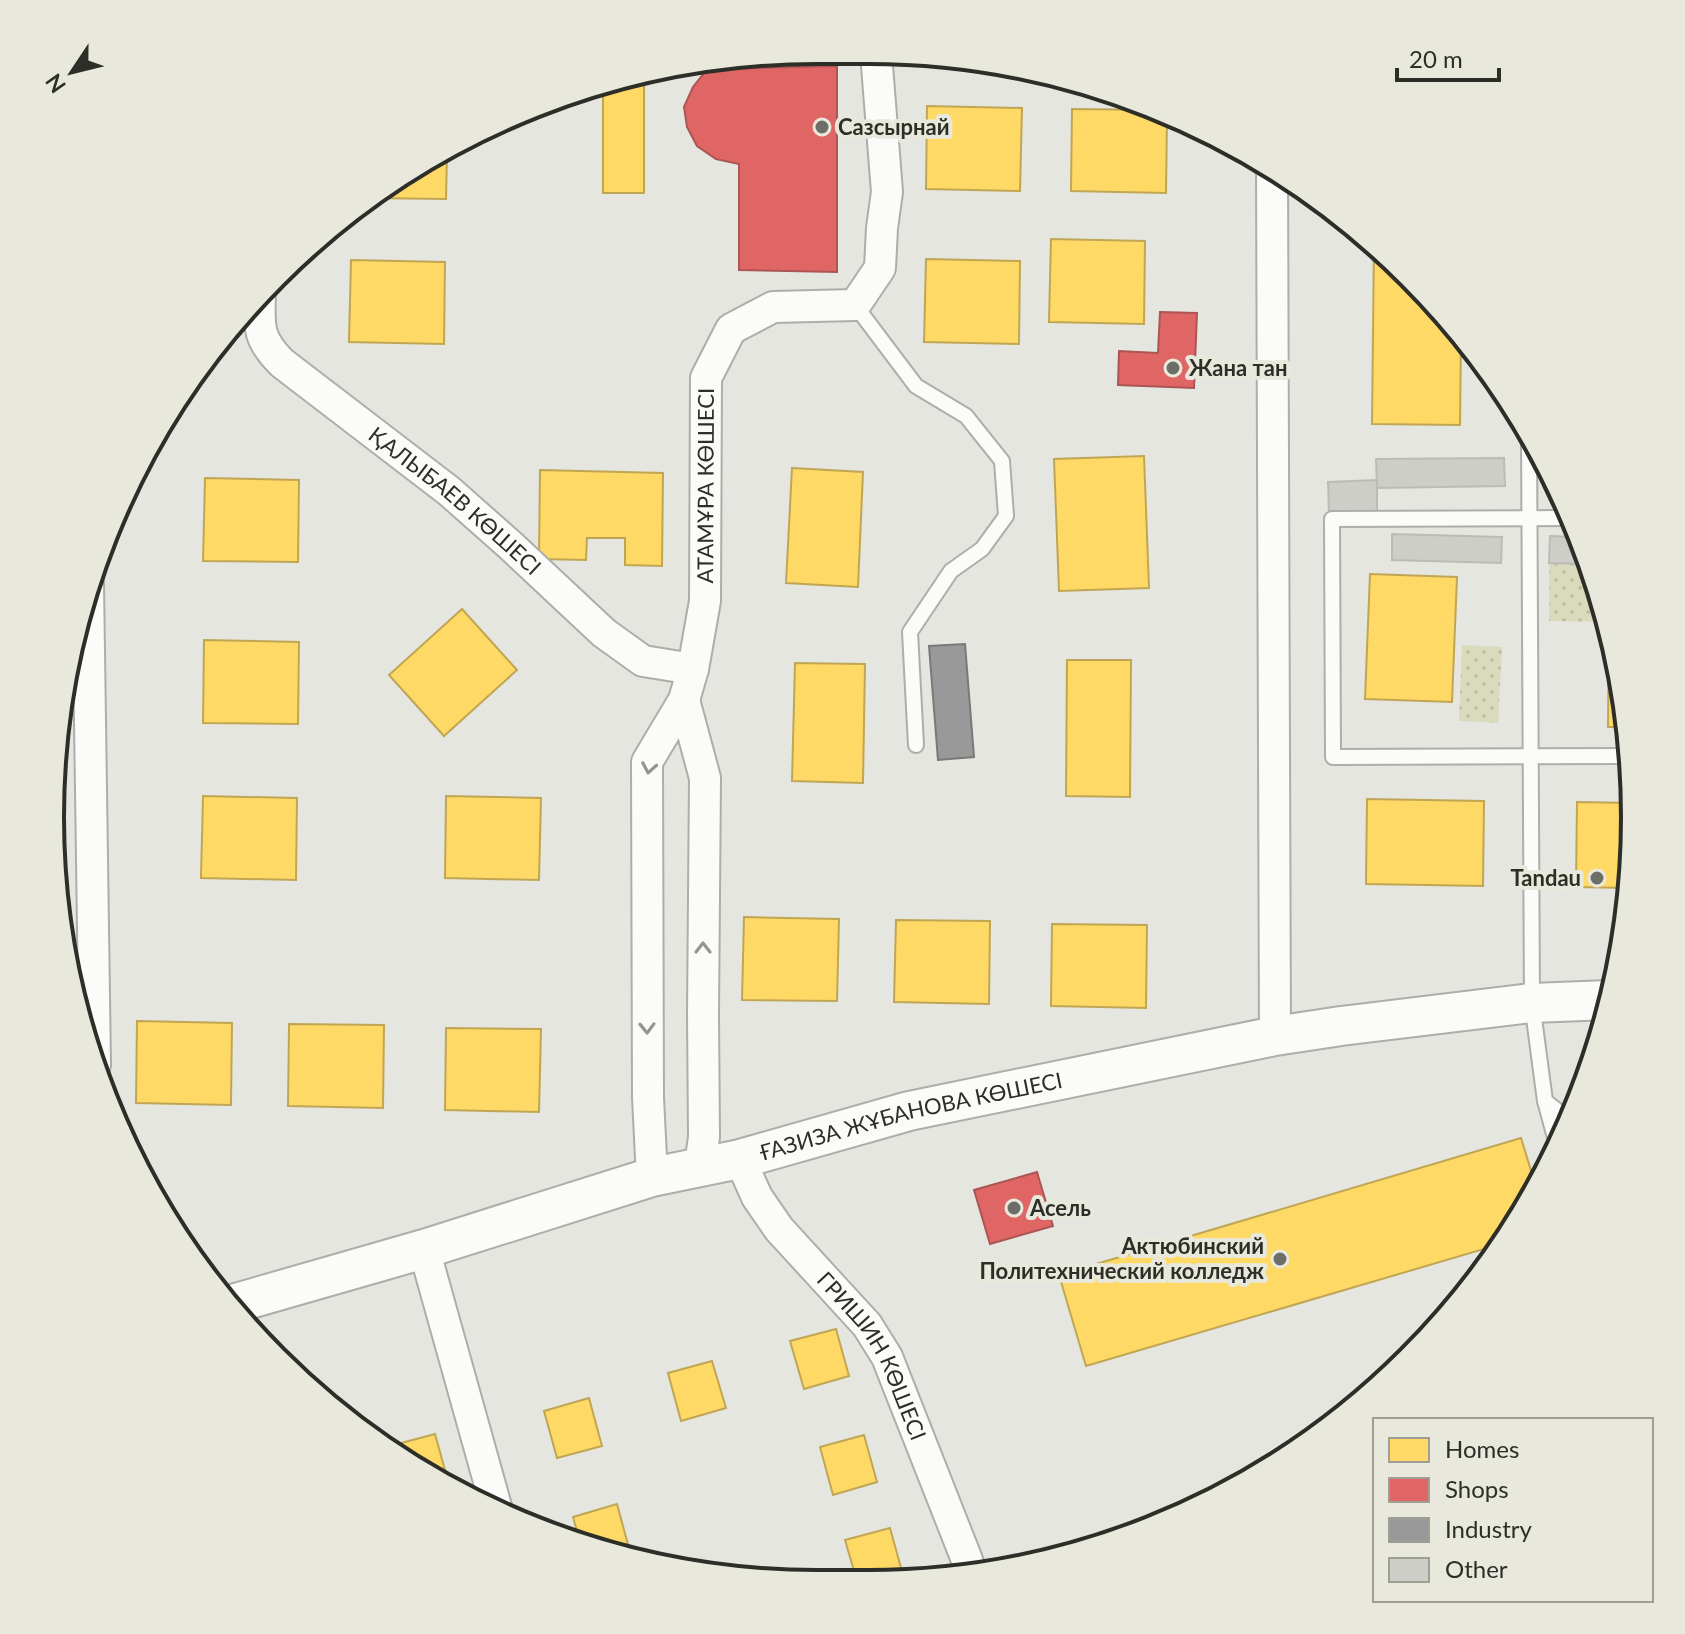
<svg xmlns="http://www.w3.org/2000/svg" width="1685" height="1634" font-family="Lato,sans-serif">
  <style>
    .park { fill: url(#park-dots) }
    .homes { fill: #ffd966; stroke: #c0a654; stroke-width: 2 }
    .shops { fill: #e06666; stroke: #ab5554; stroke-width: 2 }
    .industry { fill: #999; stroke: #797977; stroke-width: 2 }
    .building { fill: #cdcec8; stroke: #bbbcb6; stroke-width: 2 }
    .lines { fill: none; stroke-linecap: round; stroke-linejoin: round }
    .service-casing { stroke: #adaea9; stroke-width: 18 }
    .minor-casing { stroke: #adaea9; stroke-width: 34 }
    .tertiary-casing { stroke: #adaea9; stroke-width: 42 }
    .service { stroke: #fbfbfa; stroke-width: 14 }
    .minor { stroke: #fbfbfa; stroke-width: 30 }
    .tertiary { stroke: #fbfbfa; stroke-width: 38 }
    .oneway { stroke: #949492 }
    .poi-dot { fill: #6e6e69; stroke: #e8e9dc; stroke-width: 3 }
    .labels { text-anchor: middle; stroke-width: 8; stroke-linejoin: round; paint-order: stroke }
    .poi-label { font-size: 22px; font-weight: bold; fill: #2e2e29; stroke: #e8e9dc; text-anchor: start }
    .street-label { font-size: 22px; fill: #2e2e29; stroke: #e8e9dc }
    .rim { fill: none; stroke: #2e2e29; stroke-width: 4 }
  </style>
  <defs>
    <pattern id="park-dots" width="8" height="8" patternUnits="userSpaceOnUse" patternTransform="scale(2)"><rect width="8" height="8" fill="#dadabd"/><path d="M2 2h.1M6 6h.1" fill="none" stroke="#bbbba2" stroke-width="1.8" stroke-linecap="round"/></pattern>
  </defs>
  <rect width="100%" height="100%" fill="#e5e6df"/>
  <g class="park">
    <path d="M1549 563 1588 564 1600 594 1599 622 1549 621Z"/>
    <path d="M1462 645 1502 647 1498 723 1459 721Z"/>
  </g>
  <g class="homes">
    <path d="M644 72V193H603V84Z"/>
    <path d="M927 106 1022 108 1020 191 926 189Z"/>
    <path d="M1072 109 1158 110 1167 115 1166 193 1071 191Z"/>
    <path d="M447 153 446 199 369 198Z"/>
    <path d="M1051 239 1145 241 1144 324 1049 322Z"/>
    <path d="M1374 241 1461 333 1460 425 1372 424Z"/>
    <path d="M926 259 1020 261 1019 344 924 342Z"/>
    <path d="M351 260 445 262 444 344 349 342Z"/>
    <path d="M1144 456 1149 588 1059 591 1054 459Z"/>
    <path d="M792 468 863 472 858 587 786 583Z"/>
    <path d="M540 470 663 473 662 566 625 565V538H587L586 560 539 559Z"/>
    <path d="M205 478 299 480 298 562 203 561Z"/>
    <path d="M1370 574 1457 577 1452 702 1365 699Z"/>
    <path d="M462 609 517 670 444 736 389 675Z"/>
    <path d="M1609 619 1627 727H1608Z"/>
    <path d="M204 640 299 642 298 724 203 723Z"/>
    <path d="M1067 660H1131L1130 797 1066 796Z"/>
    <path d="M795 663 865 664 863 783 792 781Z"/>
    <path d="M203 796 297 798 296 880 201 878Z"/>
    <path d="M446 796 541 798 539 880 445 878Z"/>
    <path d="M1367 799 1484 801 1483 886 1366 884Z"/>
    <path d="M1577 802 1632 803 1629 888 1576 887Z"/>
    <path d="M744 917 839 919 837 1001 742 1000Z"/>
    <path d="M896 920 990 921 989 1004 894 1002Z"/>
    <path d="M1052 924 1147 925 1146 1008 1051 1006Z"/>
    <path d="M137 1021 232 1023 231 1105 136 1103Z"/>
    <path d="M289 1024 384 1025 383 1108 288 1106Z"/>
    <path d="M446 1028 541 1029 539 1112 445 1110Z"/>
    <path d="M1521 1138 1537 1190 1532 1200 1501 1244 1086 1366 1059 1275Z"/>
    <path d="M836 1329 849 1376 804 1389 790 1341Z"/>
    <path d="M712 1361 726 1408 681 1421 668 1373Z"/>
    <path d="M589 1398 602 1446 557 1458 544 1411Z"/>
    <path d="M435 1434 448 1481 439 1484 392 1452 390 1446Z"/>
    <path d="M864 1435 877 1482 833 1495 820 1447Z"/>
    <path d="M617 1504 630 1552 619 1555 581 1546 573 1517Z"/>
    <path d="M890 1528 903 1575 881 1581H857L845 1540Z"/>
  </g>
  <g class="shops">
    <path d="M837 66V272L739 270V164L716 159 697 146 687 127 684 107 693 87 704 73 716 69Z"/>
    <path d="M1160 312 1197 313 1194 388 1118 385 1119 351 1158 353Z"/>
    <path d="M1037 1172 1053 1226 990 1244 974 1190Z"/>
  </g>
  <path class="industry" d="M965 644 974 757 938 760 929 646Z"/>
  <g class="building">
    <path d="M1504 458 1505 486 1377 488 1376 459Z"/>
    <path d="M1552 472 1556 478 1566 503H1551Z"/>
    <path d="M1377 480V512L1329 513 1328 482Z"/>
    <path d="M1392 534 1502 537 1501 563 1392 560Z"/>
    <path d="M1550 536 1578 537 1588 564 1549 563Z"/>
  </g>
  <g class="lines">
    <g class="service-casing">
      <g id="service">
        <path d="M855 305 916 386 966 416 1002 461 1006 516 982 549 951 571 910 632 916 745"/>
        <path d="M1529 434 1532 1003 1545 1101 1569 1120"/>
        <path d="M1571 518 1332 519 1333 757 1632 756"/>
        <path d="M1545 1101 1557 1145"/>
      </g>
    </g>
    <g class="minor-casing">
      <g id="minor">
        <path d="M1272 168 1275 1036"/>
        <path id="s1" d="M260 293C259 326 257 338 282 363L449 491 510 545 604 633 643 661 693 669"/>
        <path d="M88 583 95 1065"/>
        <path d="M684 700 705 778 703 1014 704 1137 700 1166"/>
        <path id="s2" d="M740 1159 757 1197 779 1229 867 1325 887 1357 967 1560 971 1574"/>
        <path id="s3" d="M652 1177 648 1098 647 762 684 700 693 669 705 601 706 378 731 329 773 307 855 305 880 268 882 228 887 192 876 53"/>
        <path d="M424 1249 497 1510"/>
      </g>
    </g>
    <g class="tertiary-casing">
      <g id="tertiary">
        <path id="s4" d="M229 1305 424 1249 652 1177 740 1159 909 1111 1275 1036 1341 1026 1532 1003 1609 1000"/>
      </g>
    </g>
    <use href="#service" class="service"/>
    <use href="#minor" class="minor"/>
    <use href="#tertiary" class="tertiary"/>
  </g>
  <defs><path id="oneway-chevron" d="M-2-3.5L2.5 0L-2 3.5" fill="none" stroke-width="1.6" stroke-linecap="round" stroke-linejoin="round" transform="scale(2)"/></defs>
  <g class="oneway">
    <use href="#oneway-chevron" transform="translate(649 768) rotate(100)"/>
    <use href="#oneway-chevron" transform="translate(703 948) rotate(-90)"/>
    <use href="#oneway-chevron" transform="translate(647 1028) rotate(89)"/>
  </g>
  <g class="poi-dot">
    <circle cx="822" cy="127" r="8"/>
    <circle cx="1173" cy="368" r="8"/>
    <circle cx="1597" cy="878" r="8"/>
    <circle cx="1014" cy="1208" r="8"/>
    <circle cx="1280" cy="1259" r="8"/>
  </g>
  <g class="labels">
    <g class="poi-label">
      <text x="838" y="135">Сазсырнай</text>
      <text x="1189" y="376">Жана тан</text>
      <text x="1581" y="886" text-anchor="end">Tandau</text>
      <text x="1030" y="1216">Асель</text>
      <text x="1264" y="1254" text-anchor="end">Актюбинский<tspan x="1264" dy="25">Политехнический колледж</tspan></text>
    </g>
    <g class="street-label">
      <text dy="8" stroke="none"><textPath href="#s3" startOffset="704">АТАМҰРА КӨШЕСІ</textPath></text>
      <text dy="8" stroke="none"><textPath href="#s1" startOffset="298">ҚАЛЫБАЕВ КӨШЕСІ</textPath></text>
      <text dy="8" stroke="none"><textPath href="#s4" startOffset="708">ҒАЗИЗА ЖҰБАНОВА КӨШЕСІ</textPath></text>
      <text dy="8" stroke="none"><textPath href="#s2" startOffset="240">ГРИШИН КӨШЕСІ</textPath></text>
    </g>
  </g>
  <path d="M0 0H1685V1634H0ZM817 64H868A753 753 0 0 1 1621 817V817A753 753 0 0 1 868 1570H817A753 753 0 0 1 64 817V817A753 753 0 0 1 817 64Z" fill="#e8e9dc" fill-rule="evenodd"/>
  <path class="rim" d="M817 64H868A753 753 0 0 1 1621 817V817A753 753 0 0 1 868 1570H817A753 753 0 0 1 64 817V817A753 753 0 0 1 817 64Z"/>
  <rect x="1373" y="1418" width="280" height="184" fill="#e8e9dc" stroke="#9e9e94" stroke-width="2"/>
  <rect x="1389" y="1438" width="40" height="24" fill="#ffd966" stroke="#9e9e94" stroke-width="2"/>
  <text x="1445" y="1458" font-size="24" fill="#2e2e29">Homes</text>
  <rect x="1389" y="1478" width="40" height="24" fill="#e06666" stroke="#9e9e94" stroke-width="2"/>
  <text x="1445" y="1498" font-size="24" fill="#2e2e29">Shops</text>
  <rect x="1389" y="1518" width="40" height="24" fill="#999999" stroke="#9e9e94" stroke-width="2"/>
  <text x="1445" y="1538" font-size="24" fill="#2e2e29">Industry</text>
  <rect x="1389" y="1558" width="40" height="24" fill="#cdcec8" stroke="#9e9e94" stroke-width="2"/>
  <text x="1445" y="1578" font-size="24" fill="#2e2e29">Other</text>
  <g transform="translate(72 72) rotate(235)" stroke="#e8e9dc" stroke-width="6" paint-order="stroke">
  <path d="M0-6L14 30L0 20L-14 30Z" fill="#2e2e29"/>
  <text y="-12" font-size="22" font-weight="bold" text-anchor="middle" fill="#2e2e29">N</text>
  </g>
  <path d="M1397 68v12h102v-12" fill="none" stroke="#2e2e29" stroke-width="4"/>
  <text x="1409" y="68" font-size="24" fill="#2e2e29" stroke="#e8e9dc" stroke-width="6" paint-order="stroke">20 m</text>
</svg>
